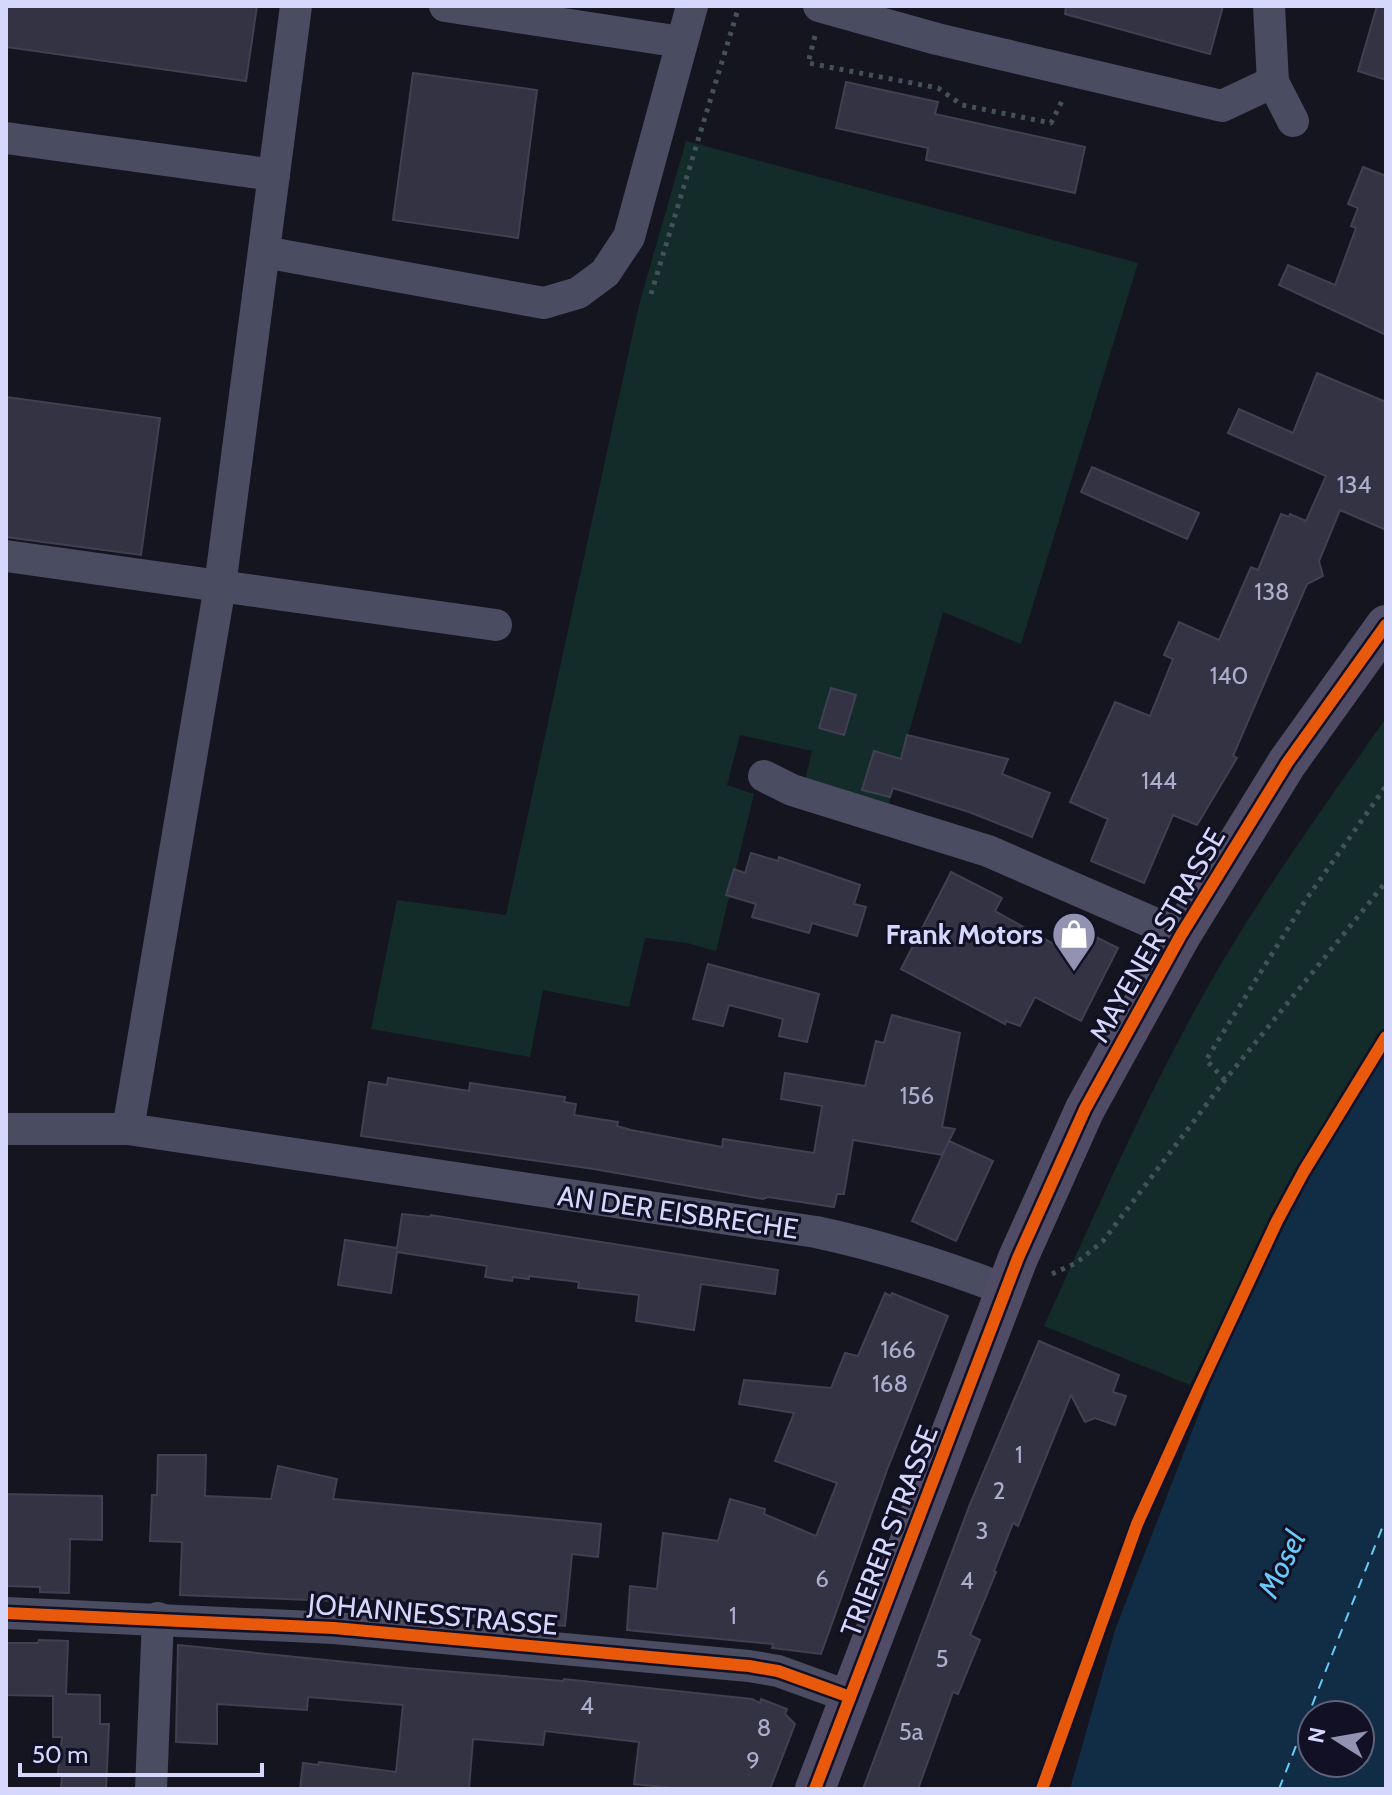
<svg xmlns="http://www.w3.org/2000/svg" width="1392" height="1795" font-family="Cabin,sans-serif">
  <style>
    .green { fill: #132b29 }
    .water { fill: #112c45; fill-rule: evenodd }
    .lines { fill: none; stroke-linecap: round; stroke-linejoin: round }
    .ferry { stroke: #69caf8; stroke-width: 2; stroke-dasharray: 10 8; stroke-linecap: butt }
    .building { fill: #333343; stroke: #414053; stroke-width: 2 }
    .path { stroke: #43515b; stroke-width: 5; stroke-dasharray: 4 6; stroke-linecap: butt }
    .minor { stroke: #4a4c61; stroke-width: 32 }
    .major { stroke: #514c66; stroke-width: 40 }
    .cycleway-casing { stroke: #111025; stroke-width: 17 }
    .cycleway { stroke: #e8590c; stroke-width: 12 }
    .labels { text-anchor: middle; stroke-width: 6; stroke-linejoin: round; paint-order: stroke }
    .number-label { font-size: 24px; fill: #adaece }
    .poi-label { font-size: 28px; font-weight: bold; fill: #d6d7fd; stroke: #111025; text-anchor: end }
    .street-label { font-size: 28px; fill: #d6d7fd; stroke: #111025 }
    .water-label { font-size: 30px; font-style: italic; fill: #69caf8; stroke: #111025 }
  </style>
  <rect width="100%" height="100%" fill="#151520"/>
  <g class="green">
    <path d="M686 141 1138 263 1021 644 943 612 889 803 805 780 812 751 740 735 727 785 754 794 716 951 687 943 645 938 629 1007 543 990 530 1057 371 1029 397 900 506 915 639 305Z"/>
    <path d="M1386 718V1026L1324 1127 1274 1216 1190 1385 1044 1326C1095 1214 1144 1100 1205 992 1259 896 1323 808 1386 718Z"/>
  </g>
  <path class="water" d="M1386 1051V1789H1070L1115 1630 1215 1372 1264 1264 1316 1164ZM1312 1715H1360V1763H1312Z"/>
  <g class="lines">
    <path class="ferry" d="M1279 1789 1386 1518"/>
  </g>
  <g class="building">
    <path d="M6 6H257L246 81 6 47Z"/>
    <path d="M1066 6H1223L1210 54 1065 14Z"/>
    <path d="M1377 6H1386V80L1358 71Z"/>
    <path d="M413 73 537 90 518 238 393 220Z"/>
    <path d="M846 82 938 102 935 114 1085 147 1075 193 926 160 928 148 836 128Z"/>
    <path d="M1363 167 1386 176V335L1279 285 1288 265 1335 285 1356 228 1351 226 1358 208 1348 204Z"/>
    <path d="M1317 373 1386 402V530L1340 510 1319 561 1323 576 1307 584 1233 756 1237 758 1197 825 1173 815 1144 883 1091 861 1108 819 1070 802 1115 702 1150 716 1173 659 1164 655 1179 622 1219 640 1251 567 1258 570 1281 514 1289 517 1290 514 1306 521 1326 476 1228 433 1239 409 1293 433Z"/>
    <path d="M6 397 160 418 141 555 6 537Z"/>
    <path d="M1092 467 1199 513 1187 539 1081 492Z"/>
    <path d="M831 688 856 695 844 735 819 728Z"/>
    <path d="M907 735 1008 759 1002 774 1050 793 1032 837 969 812 893 788 890 797 862 790 874 751 901 759Z"/>
    <path d="M751 853 778 861 779 857 860 885 854 904 866 907 857 936 812 923 809 933 752 917 756 904 726 895 734 869 745 873Z"/>
    <path d="M951 872 1002 898 995 911 1061 948 1072 925 1118 948 1081 1021 1035 997 1020 1026 1006 1021 1005 1024 901 969Z"/>
    <path d="M708 964 819 994 807 1042 779 1036 783 1019 729 1005 723 1026 693 1019Z"/>
    <path d="M892 1015 960 1033 942 1127 955 1129 942 1155 853 1140 844 1194H837L834 1207 768 1197 763 1199 594 1169 361 1136 369 1082 387 1085 388 1078 469 1091 470 1083 565 1097 564 1102 576 1104 574 1115 618 1122 617 1126 631 1130 722 1147 723 1139 814 1153 822 1106 781 1099 785 1073 865 1086 876 1041 884 1043Z"/>
    <path d="M949 1141 993 1161 956 1241 912 1221Z"/>
    <path d="M402 1214 430 1217 431 1215 778 1270 775 1294 701 1284 694 1330 636 1321 639 1295 578 1288 579 1282 529 1276V1279L513 1277 512 1281 485 1277 487 1266 397 1252 391 1293 338 1285 345 1240 397 1248Z"/>
    <path d="M885 1293 891 1296 892 1293 948 1316 887 1470 821 1654 772 1648 773 1644 627 1630 630 1586 657 1589 663 1533 718 1541 730 1499 765 1509 764 1514 816 1536 837 1483 775 1461 794 1413 739 1404 744 1380 831 1388 845 1353 858 1356Z"/>
    <path d="M1039 1341 1119 1375 1113 1392 1126 1396 1115 1425 1095 1418 1085 1422 1071 1395 1018 1526 1013 1523 994 1571 996 1572 970 1635 980 1640 958 1694 953 1692 918 1789H863L970 1504Z"/>
    <path d="M158 1455H206L205 1496 271 1499 278 1466 337 1479 333 1499 601 1524 598 1557 572 1554 565 1626 428 1612 429 1602 336 1597V1601L180 1595 182 1542 150 1541 152 1495H157Z"/>
    <path d="M6 1494 102 1496V1540L70 1539 69 1593 40 1592V1587L6 1586Z"/>
    <path d="M39 1640 68 1641 66 1694 100 1695V1724H109L106 1789 61 1788 62 1774 58 1773 62 1737H53V1696L6 1695V1643H38Z"/>
    <path d="M178 1645 406 1668 563 1681 564 1679 752 1699 760 1703 761 1699 787 1709 785 1714 795 1724 770 1789H682L634 1784 639 1742 545 1731 543 1745 473 1739 469 1789H300L303 1763 318 1765 319 1762 396 1772 403 1705 308 1697 307 1710 217 1704V1744L176 1742Z"/>
  </g>
  <g class="lines">
    <g class="path">
      <path d="M815 36 808 63 938 88 962 105 1051 123 1063 99"/>
      <path d="M651 294 739 6"/>
      <path d="M1225 1080 1206 1060 1305 901 1386 786"/>
      <path d="M1052 1274 1076 1263 1103 1241 1225 1080 1386 882"/>
    </g>
    <g class="minor">
      <path d="M445 6 681 42"/>
      <path d="M819 6 937 39 1222 106 1273 82"/>
      <path d="M1269 6 1273 82 1293 121"/>
      <path d="M6 138 274 175"/>
      <path d="M264 252 544 303 578 293 605 273 629 237 692 6"/>
      <path d="M6 556 496 625"/>
      <path d="M764 776 792 790 988 851 1181 935"/>
      <path d="M6 1129H128L816 1232C882 1246 944 1266 1006 1290"/>
      <path d="M128 1129 220 586 296 6"/>
      <path d="M6 1613 334 1628 749 1666 778 1671 850 1697"/>
      <path d="M151 1789 158 1618"/>
    </g>
    <path class="major" d="M815 1789 1018 1258 1085 1109 1181 935 1287 763 1386 625"/>
    <g class="cycleway-casing">
      <g id="cycleway">
        <path d="M6 1613 334 1628 749 1666 778 1671 850 1697"/>
        <path d="M815 1789 1018 1258 1085 1109 1181 935 1287 763 1386 625"/>
        <path d="M1042 1789 1137 1524 1198 1390 1277 1221 1304 1171 1386 1037"/>
      </g>
    </g>
    <use href="#cycleway" class="cycleway"/>
  </g>
  <defs>
    <g id="shop-pin" transform="scale(2.3)"><path d="M0 17L-7.5 6A9.5 9.5 0 1 1 7.5 6Z" fill="#9293b0" stroke="#111025"/><path d="M-5-2.5h2.3a2.7 3.5 0 0 1 5.4 0H5L5.5 6h-11ZM-1.5-2.5h3a1.5 2.3 0 0 0-3 0Z" fill="#fff"/></g>
  </defs>
  <g fill-rule="evenodd">
    <use href="#shop-pin" x="1074" y="934"/>
  </g>
  <g class="labels">
    <g class="number-label">
      <text x="1354" y="493">134</text>
      <text x="1272" y="600">138</text>
      <text x="1229" y="684">140</text>
      <text x="1159" y="789">144</text>
      <text x="917" y="1104">156</text>
      <text x="898" y="1358">166</text>
      <text x="890" y="1392">168</text>
      <text x="1019" y="1463">1</text>
      <text x="999" y="1499">2</text>
      <text x="982" y="1539">3</text>
      <text x="822" y="1587">6</text>
      <text x="967" y="1589">4</text>
      <text x="733" y="1624">1</text>
      <text x="942" y="1667">5</text>
      <text x="587" y="1714">4</text>
      <text x="764" y="1736">8</text>
      <text x="911" y="1740">5a</text>
      <text x="753" y="1769">9</text>
    </g>
    <g class="poi-label">
      <text x="1043" y="944">Frank Motors</text>
    </g>
    <g class="street-label">
      <text transform="translate(1157 935) rotate(-60)" y="10">MAYENER STRASSE</text>
      <text transform="translate(678 1212) rotate(8)" y="10">AN DER EISBRECHE</text>
      <text transform="translate(889 1531) rotate(-69)" y="10">TRIERER STRASSE</text>
      <text transform="translate(433 1614) rotate(5)" y="10">JOHANNESSTRASSE</text>
    </g>
    <g class="water-label">
      <text transform="translate(1282 1564) rotate(-64)" y="10">Mosel</text>
    </g>
  </g>
  <rect width="1392" height="1795" fill="none" stroke="#d6d7fd" stroke-width="16"/>
  <g transform="translate(1336 1739) rotate(281)"><circle r="38" fill="#111025" stroke="#60607b" stroke-width="2"/>
  <path d="M0-6L14 30L0 20L-14 30Z" fill="#9293b0"/>
  <text y="-12" font-size="22" font-weight="bold" text-anchor="middle" fill="#d6d7fd">N</text>
  </g>
  <path d="M20 1763v12h242v-12" fill="none" stroke="#d6d7fd" stroke-width="4"/>
  <text x="32" y="1763" font-size="24" fill="#d6d7fd" stroke="#111025" stroke-width="6" paint-order="stroke">50 m</text>
</svg>
